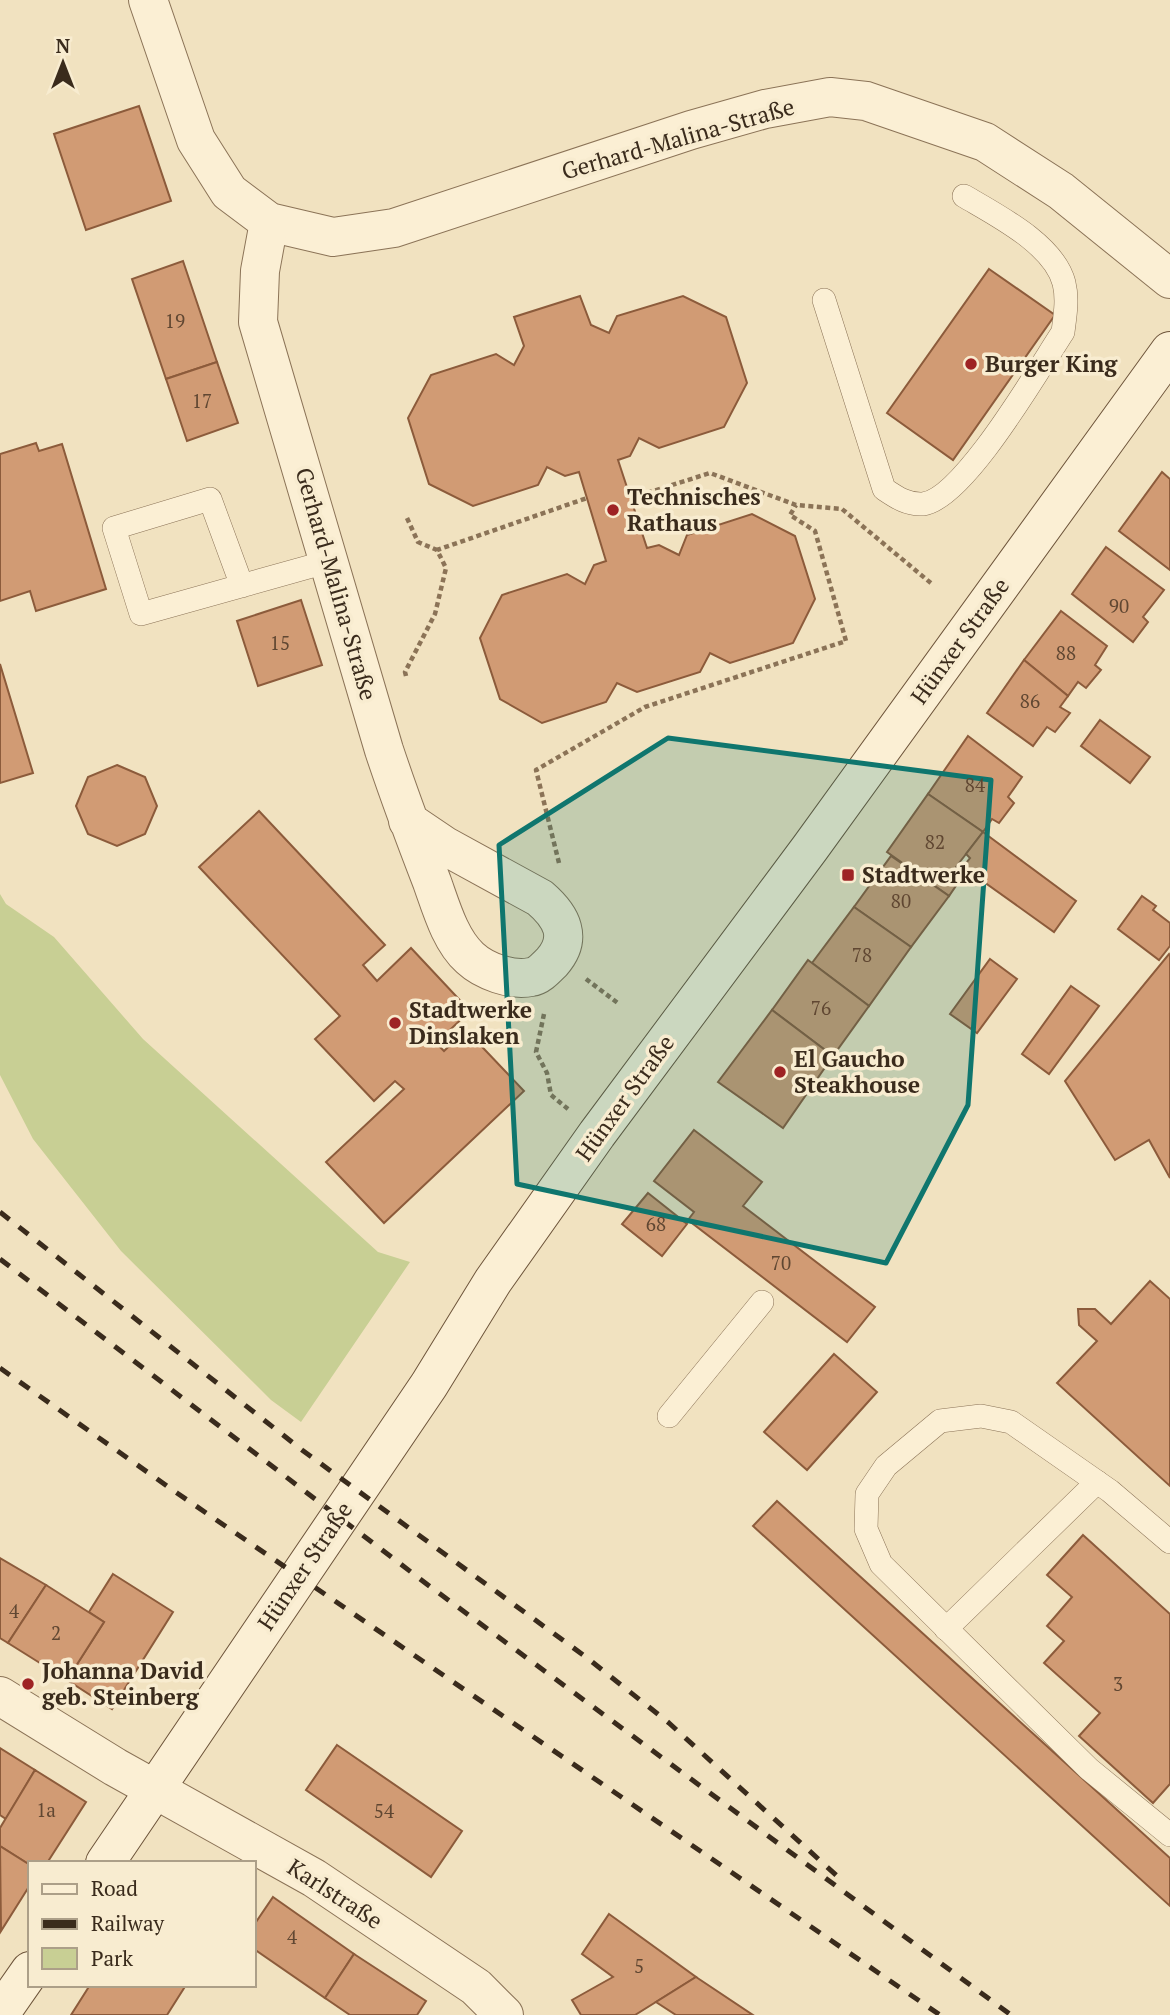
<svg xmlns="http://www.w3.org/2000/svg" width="1170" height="2015" font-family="'PT Serif',serif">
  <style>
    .green { fill: #c8cf94 }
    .building { fill: #d19b74; stroke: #8c5b3b; stroke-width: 2 }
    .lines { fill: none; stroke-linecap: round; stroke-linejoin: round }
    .lane-casing { stroke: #8b7357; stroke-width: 24 }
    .street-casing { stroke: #8b7357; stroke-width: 40 }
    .secondary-casing { stroke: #6d543a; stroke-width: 40 }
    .path { stroke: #8b7357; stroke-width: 4.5; stroke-dasharray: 5 3.5; stroke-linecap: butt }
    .lane { stroke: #fbefd4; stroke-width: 23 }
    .street { stroke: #fbefd4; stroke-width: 38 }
    .secondary { stroke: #fbefd4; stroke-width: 38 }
    .rail { stroke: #3a2b1c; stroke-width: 5; stroke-dasharray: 12 12; stroke-linecap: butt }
    .marked { fill: #0f766e; fill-opacity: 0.2; stroke: #0f766e; stroke-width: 5; stroke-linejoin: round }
    .poi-dot { fill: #9e2324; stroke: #f8ecd0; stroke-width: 2.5 }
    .labels { text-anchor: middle; stroke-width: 7; stroke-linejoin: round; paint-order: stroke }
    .number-label { font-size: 19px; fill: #604732 }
    .street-label { font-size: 23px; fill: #3a2b1c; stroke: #f8ecd0 }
    .poi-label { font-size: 23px; font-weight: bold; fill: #3a2b1c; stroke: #f8ecd0; text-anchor: start }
  </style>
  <rect width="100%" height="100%" fill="#f1e2c0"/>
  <path class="green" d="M0 894 6 904 54 937 143 1039 378 1252 410 1262 301 1422 271 1400 121 1251 33 1139 0 1075Z"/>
  <g class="building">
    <path d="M139 106 171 201 86 230 54 134Z"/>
    <path d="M183 261 217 362 166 379 132 279Z"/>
    <path d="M989 269 1055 315 953 460 887 413Z"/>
    <path d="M580 296 591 325 609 333 617 316 683 296 726 317 747 383 724 427 659 448 639 438 630 456 618 460 647 548 659 545 679 555 687 535 752 514 795 536 815 599 793 643 730 663 710 653 700 672 637 692 617 683 606 702 542 723 500 699 480 638 502 595 567 574 585 584 594 565 606 561 579 472 565 476 547 467 538 485 473 506 429 484 408 418 431 375 496 354 514 365 524 346 514 317Z"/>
    <path d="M217 362 238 423 187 441 166 379Z"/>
    <path d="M36 443 39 451 62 444 106 589 36 611 30 591 0 601V454Z"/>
    <path d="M1162 472 1170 479V570L1119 531Z"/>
    <path d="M1106 547 1164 590 1143 617 1148 622 1133 642 1072 594Z"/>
    <path d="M301 600 322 665 258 686 237 621Z"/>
    <path d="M1061 611 1107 646 1095 665 1101 670 1086 688 1078 682 1068 696 1024 660Z"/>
    <path d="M1024 660 1068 696 1060 707 1070 713 1055 732 1047 727 1033 746 987 713Z"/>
    <path d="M0 664 33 773 0 783Z"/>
    <path d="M1100 720 1150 757 1130 783 1081 746Z"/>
    <path d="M968 736 1022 777 1008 797 1014 803 999 823 992 819 983 832 928 794Z"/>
    <path d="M117 765 145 777 157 806 145 834 117 846 88 834 76 806 88 777Z"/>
    <path d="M928 794 983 832 956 867 962 877 949 896 887 852Z"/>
    <path d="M259 811 385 945 363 965 377 981 411 948 470 1011 436 1043 444 1051 466 1030 524 1091 384 1223 326 1162 404 1089 395 1081 374 1101 315 1039 340 1016 199 867Z"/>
    <path d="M983 832 1076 901 1054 932 963 867 970 858 966 854Z"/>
    <path d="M891 856 949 896 911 947 854 907Z"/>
    <path d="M1142 896 1156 906 1153 910 1170 923V946L1159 960 1118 929Z"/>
    <path d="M854 907 911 947 869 1006 812 963Z"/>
    <path d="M1169 954 1170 956V1178L1149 1140 1115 1160 1065 1081Z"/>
    <path d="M990 959 1017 979 977 1033 950 1014Z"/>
    <path d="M808 960 869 1006 833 1056 772 1010Z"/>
    <path d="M1071 986 1099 1006 1049 1074 1022 1054Z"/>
    <path d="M772 1010 833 1056 783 1128 718 1082Z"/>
    <path d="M694 1130 762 1182 743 1206 875 1307 847 1342 688 1220 694 1212 654 1181Z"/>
    <path d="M648 1193 687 1224 662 1256 622 1224Z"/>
    <path d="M1150 1281 1170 1299V1486L1057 1383 1097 1341 1079 1325 1078 1309H1095L1111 1324Z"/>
    <path d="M834 1354 877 1392 807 1470 764 1432Z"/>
    <path d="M777 1501 1170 1858V1906L753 1526Z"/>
    <path d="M1083 1535 1170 1614V1784L1153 1803 1079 1736 1100 1713 1044 1663 1064 1641 1047 1626 1072 1597 1047 1575Z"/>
    <path d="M0 1558 46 1585 8 1643 0 1638Z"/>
    <path d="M113 1574 173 1612 112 1709 67 1680 104 1622 89 1612Z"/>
    <path d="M46 1585 104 1622 67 1680 8 1643Z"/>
    <path d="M337 1745 462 1831 431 1877 306 1790Z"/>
    <path d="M0 1748 35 1770 6 1819 0 1815Z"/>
    <path d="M35 1770 86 1802 47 1863H30V1865L0 1846V1828Z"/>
    <path d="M0 1846 30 1865V1885L1 1931Z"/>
    <path d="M273 1897 354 1954 325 1998 254 1949V1925Z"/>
    <path d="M609 1914 696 1977 635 2015H581L572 2000 613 1977 582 1954Z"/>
    <path d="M354 1954 426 2001 417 2015H350L325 1998Z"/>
    <path d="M696 1977 753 2015H676L656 2002Z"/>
    <path d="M90 1985H186L167 2015H71Z"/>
  </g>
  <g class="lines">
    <g class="lane-casing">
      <g id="lane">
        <path d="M824 300 884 489C896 497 907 505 923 504 964 499 1039 368 1063 332 1065 316 1068 299 1064 283 1054 244 996 215 964 196"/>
        <path d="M242 586 210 499 114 528 141 614 330 561"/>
        <path d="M669 1416 762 1302"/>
        <path d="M1170 1542 1110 1491 1011 1422 981 1416 940 1421 886 1466 867 1494 866 1529 881 1564 1089 1769 1170 1835"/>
        <path d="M946 1629 1097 1482"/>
      </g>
    </g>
    <g class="street-casing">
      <g id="street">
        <path d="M148 0 196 140 229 192 269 222 333 237 394 228 691 130 765 109 830 97 866 101 985 142 1061 191 1170 279"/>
        <path d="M269 222 260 271 258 322 384 750C399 795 415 838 432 882 441 907 450 940 470 958 484 971 511 981 531 977 539 976 546 968 552 962 573 938 562 917 540 898L445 846 408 821"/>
        <path d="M0 1696 115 1767 314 1878 476 1987 504 2015"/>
      </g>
    </g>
    <g class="secondary-casing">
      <g id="secondary">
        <path d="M105 1863 429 1385 493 1281 597 1134 810 848 1170 351"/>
        <path d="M0 2014 30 1971"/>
      </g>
    </g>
    <g class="path">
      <path d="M631 498 710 473 796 505 842 509 932 584"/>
      <path d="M407 518 418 542 437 550"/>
      <path d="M406 676 405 672 435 614 446 568 437 550 587 498"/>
      <path d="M559 863 536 770 645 707 846 641 815 531 790 515 796 505"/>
      <path d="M586 979 619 1004"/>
      <path d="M544 1014 536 1052 547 1073 551 1095 568 1109"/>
    </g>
    <use href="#lane" class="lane"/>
    <use href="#street" class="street"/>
    <use href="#secondary" class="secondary"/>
    <g class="rail">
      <path d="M0 1212 302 1450 586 1657 669 1723 837 1876"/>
      <path d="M0 1259 432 1588 1011 2015"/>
      <path d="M0 1368 177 1493 940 2015"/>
    </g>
  </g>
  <path class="marked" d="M668 738 991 780 968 1105 886 1263 517 1184 499 845Z"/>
  <g class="poi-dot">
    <circle cx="971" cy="364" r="7"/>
    <circle cx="613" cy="510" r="7"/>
    <rect x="841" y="868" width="14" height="14" rx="3.5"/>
    <circle cx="395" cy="1023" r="7"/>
    <circle cx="780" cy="1072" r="7"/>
    <circle cx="28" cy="1684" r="7"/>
  </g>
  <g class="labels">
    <g class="number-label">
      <text x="175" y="328">19</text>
      <text x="202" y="408">17</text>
      <text x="1119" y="613">90</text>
      <text x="280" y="650">15</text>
      <text x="1066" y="660">88</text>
      <text x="1030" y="708">86</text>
      <text x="975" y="792">84</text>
      <text x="935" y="849">82</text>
      <text x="901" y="908">80</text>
      <text x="862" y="962">78</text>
      <text x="821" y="1015">76</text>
      <text x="656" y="1231">68</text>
      <text x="781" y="1270">70</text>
      <text x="14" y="1618">4</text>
      <text x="56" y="1640">2</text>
      <text x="1118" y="1691">3</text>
      <text x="46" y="1817">1a</text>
      <text x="384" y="1818">54</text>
      <text x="292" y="1944">4</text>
      <text x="639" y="1973">5</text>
    </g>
    <g class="street-label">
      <text transform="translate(678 139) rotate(-16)" y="8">Gerhard-Malina-Straße</text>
      <text transform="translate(336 584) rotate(74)" y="8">Gerhard-Malina-Straße</text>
      <text transform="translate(960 641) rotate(-54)" y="8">Hünxer Straße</text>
      <text transform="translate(625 1098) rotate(-54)" y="8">Hünxer Straße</text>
      <text transform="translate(305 1566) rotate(-56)" y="8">Hünxer Straße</text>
      <text transform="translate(335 1894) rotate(33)" y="8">Karlstraße</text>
    </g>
    <g class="poi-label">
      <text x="985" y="372">Burger King</text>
      <text x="627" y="505">Technisches<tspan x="627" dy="26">Rathaus</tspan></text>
      <text x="862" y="883">Stadtwerke</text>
      <text x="409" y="1018">Stadtwerke<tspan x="409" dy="26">Dinslaken</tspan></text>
      <text x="794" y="1067">El Gaucho<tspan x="794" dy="26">Steakhouse</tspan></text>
      <text x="42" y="1679">Johanna David<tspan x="42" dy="26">geb. Steinberg</tspan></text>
    </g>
  </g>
  <rect x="28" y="1861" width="228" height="126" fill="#f8ecd0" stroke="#ac9f88" stroke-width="2"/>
  <rect x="42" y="1884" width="35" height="10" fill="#fbefd4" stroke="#ac9f88" stroke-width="2"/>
  <text x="91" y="1896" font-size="21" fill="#3a2b1c">Road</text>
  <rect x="42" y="1919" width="35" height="10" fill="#3a2b1c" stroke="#ac9f88" stroke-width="2"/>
  <text x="91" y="1931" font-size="21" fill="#3a2b1c">Railway</text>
  <rect x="42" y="1948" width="35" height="21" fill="#c8cf94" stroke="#ac9f88" stroke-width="2"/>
  <text x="91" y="1966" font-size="21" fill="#3a2b1c">Park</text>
  <g transform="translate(63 63)" stroke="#f8ecd0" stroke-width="5" paint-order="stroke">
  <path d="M0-5L12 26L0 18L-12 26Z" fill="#3a2b1c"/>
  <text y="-10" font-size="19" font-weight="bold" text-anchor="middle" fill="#3a2b1c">N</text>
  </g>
</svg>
